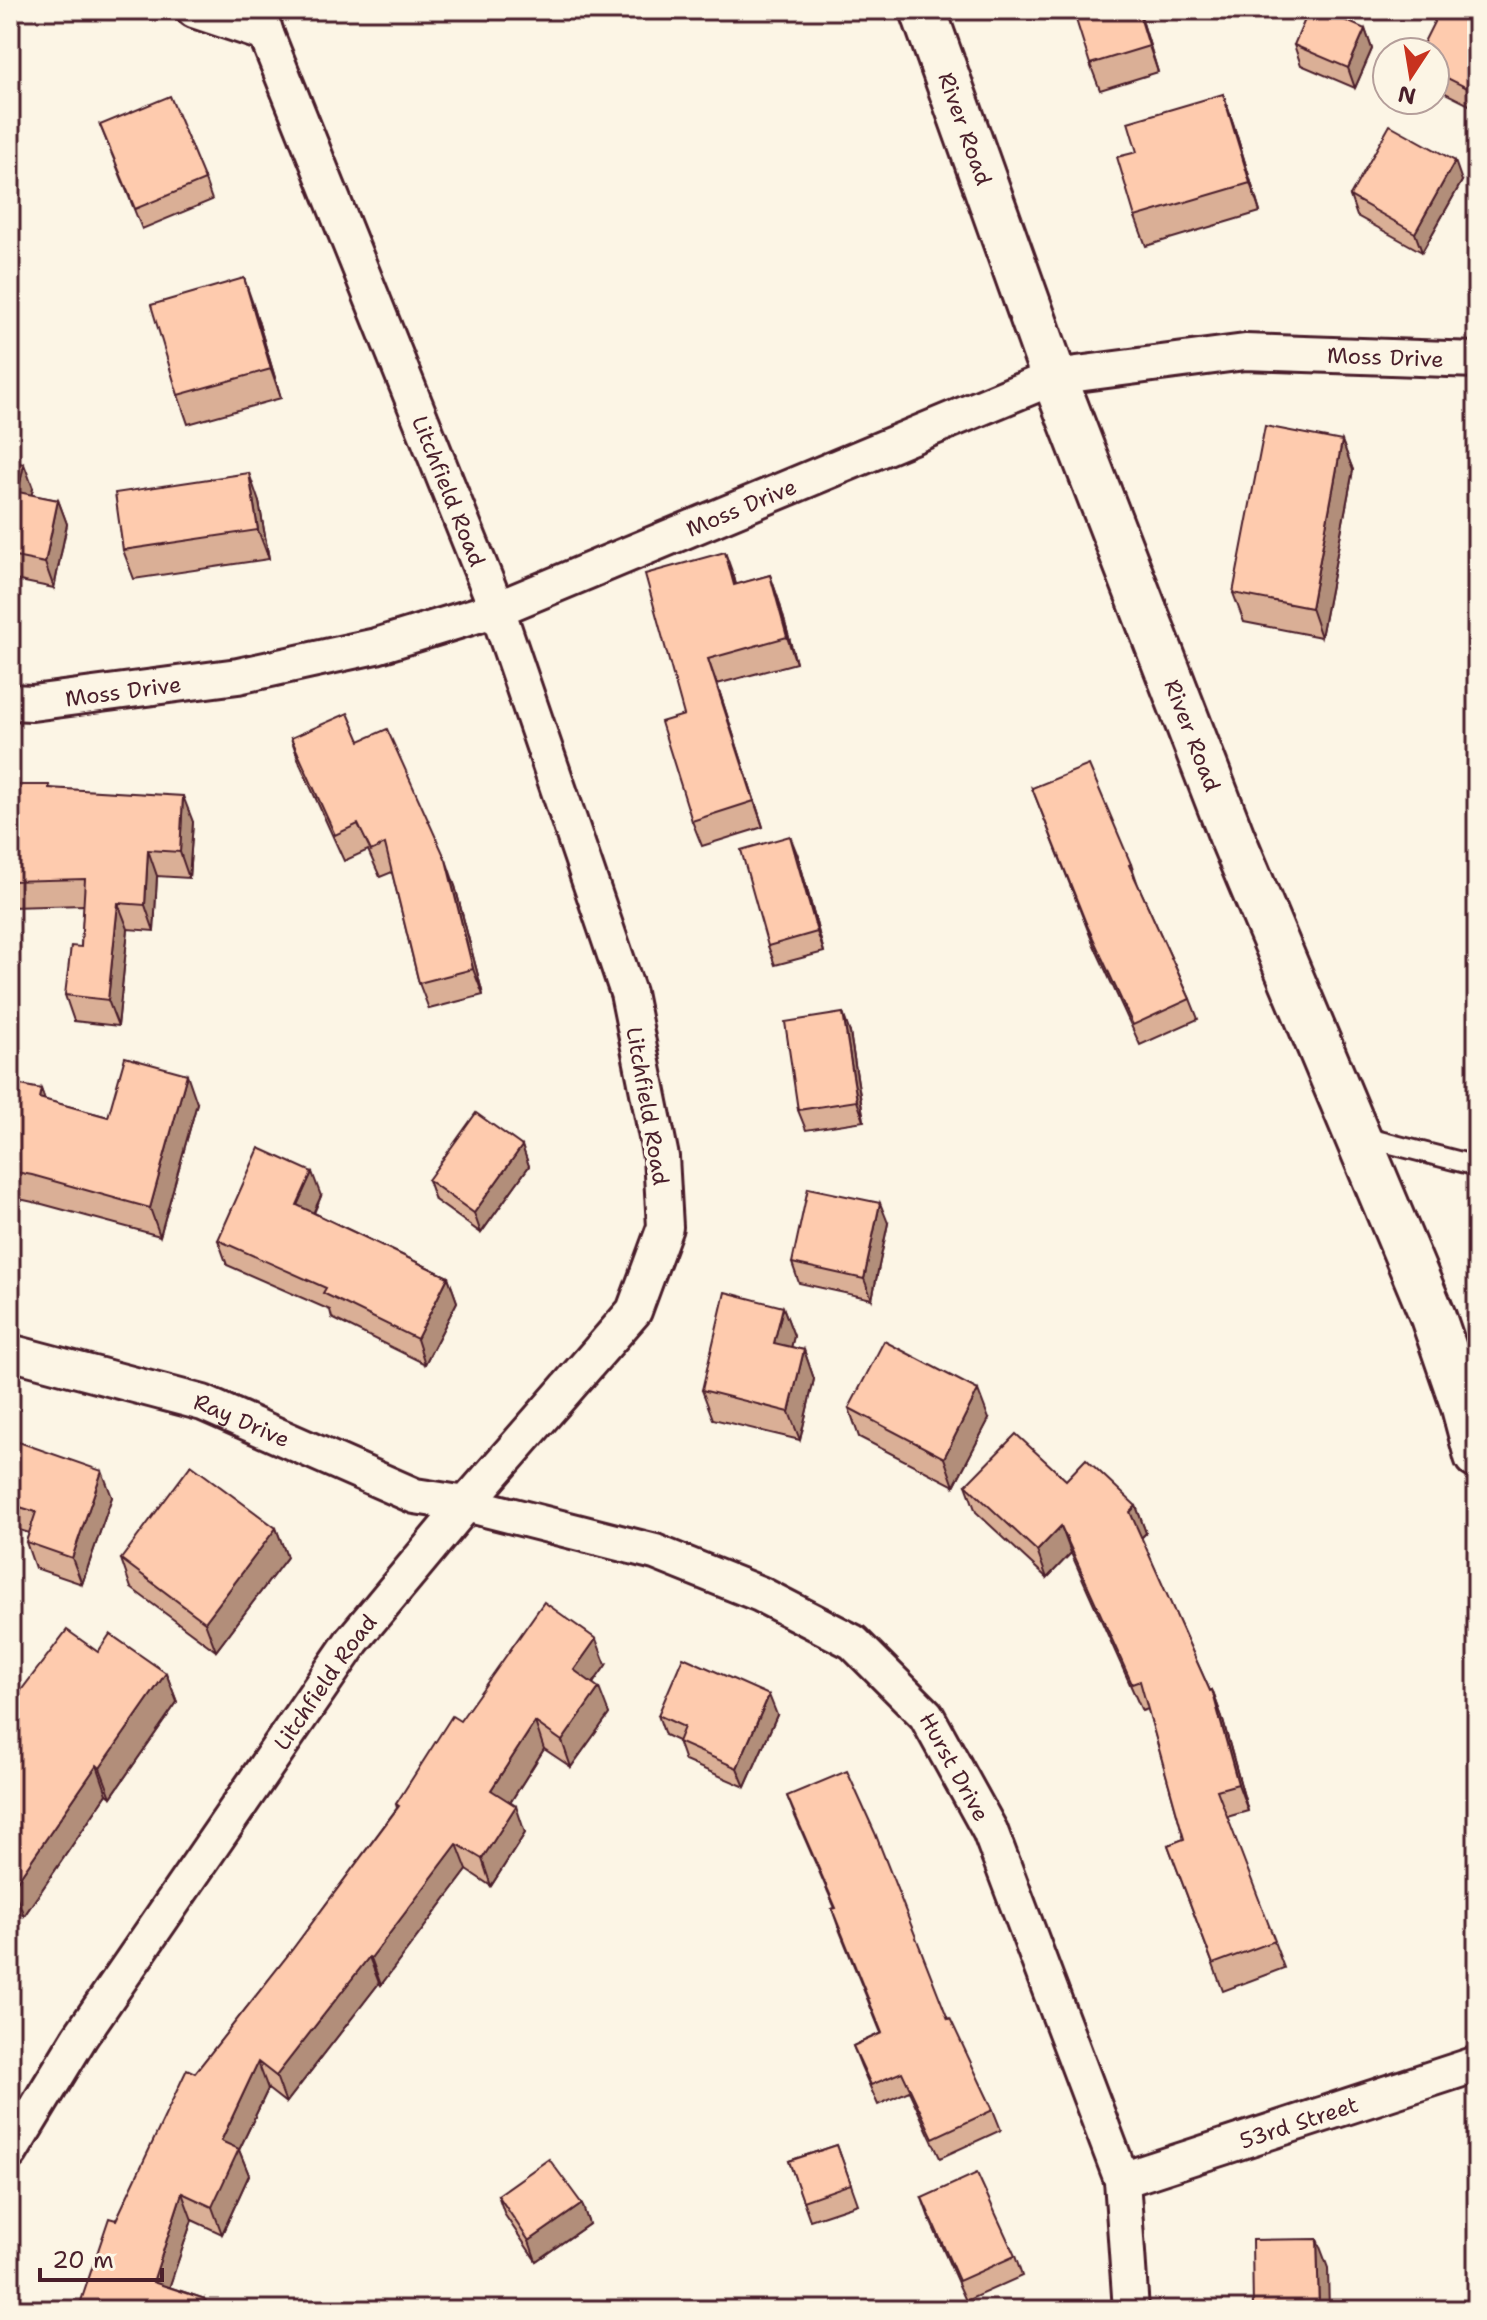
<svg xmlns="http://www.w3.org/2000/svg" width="1487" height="2320" font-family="'Shantell Sans',sans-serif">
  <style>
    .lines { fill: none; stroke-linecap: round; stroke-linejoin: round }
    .lane-casing { stroke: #4a1f2b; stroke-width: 24 }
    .street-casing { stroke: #4a1f2b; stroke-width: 40 }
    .secondary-casing { stroke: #4a1f2b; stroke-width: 50 }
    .lane { stroke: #fcf5e5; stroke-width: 18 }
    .street { stroke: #fcf5e5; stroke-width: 34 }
    .secondary { stroke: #fcf5e5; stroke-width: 44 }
    .wall { fill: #daaf96; stroke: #4a1f2b; stroke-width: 2 }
    .shaded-wall { fill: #b28e7a; stroke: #4a1f2b; stroke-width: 2 }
    .building { fill: #fecbae; stroke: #4a1f2b; stroke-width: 2 }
    .labels { text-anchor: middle; stroke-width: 8; stroke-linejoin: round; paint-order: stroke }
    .street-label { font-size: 22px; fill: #4a1f2b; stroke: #fcf5e5 }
  </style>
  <rect width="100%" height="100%" fill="#fcf5e5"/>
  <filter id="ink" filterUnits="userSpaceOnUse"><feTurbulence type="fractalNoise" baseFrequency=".0125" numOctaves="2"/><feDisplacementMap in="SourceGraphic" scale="16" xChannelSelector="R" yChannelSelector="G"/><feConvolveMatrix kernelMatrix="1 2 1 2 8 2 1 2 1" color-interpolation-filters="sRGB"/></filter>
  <g filter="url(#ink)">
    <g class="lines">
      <g class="lane-casing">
        <path id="lane" d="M1360 1136 1477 1166"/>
      </g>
      <g class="street-casing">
        <g id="street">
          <path d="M194 10 266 34"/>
          <path id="s1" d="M10 702 32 703 238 676 376 646 497 609 1054 377 1245 352 1477 360"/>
          <path id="s2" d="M10 1352 203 1403 415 1496 466 1504 655 1552 760 1594 853 1642 926 1715 990 1831 1122 2180 1131 2310"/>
          <path id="s3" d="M10 2152 80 2037 352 1641 466 1504 634 1311 665 1227 661 1157 628 993 497 609 266 34 259 10"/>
          <path id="s4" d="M1122 2180 1477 2064"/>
        </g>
      </g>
      <g class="secondary-casing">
        <g id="secondary">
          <path id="s5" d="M923 10 1054 377 1232 837 1433 1317 1464 1407 1477 1456"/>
        </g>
      </g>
      <use href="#lane" class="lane"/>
      <use href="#street" class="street"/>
      <use href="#secondary" class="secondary"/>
    </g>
    <g class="wall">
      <path d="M1139 10 1158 72 1100 90 1090 64Z"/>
      <path d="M1477 10V109L1435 88V52Z"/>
      <path d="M1365 29 1372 49 1355 88 1301 65 1294 45Z"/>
      <path d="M1223 94 1233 123 1260 212 1146 246 1135 217 1137 152Z"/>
      <path d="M100 125 205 180 212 200 142 229Z"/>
      <path d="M1462 181 1422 252 1357 216 1350 196Z"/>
      <path d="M254 307 281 398 188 424 178 395Z"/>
      <path d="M1342 441 1353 470 1321 637 1244 622 1233 593Z"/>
      <path d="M10 461 33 488 31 495 58 500 67 524 54 588 10 579Z"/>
      <path d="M259 502 269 559 134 579 123 550Z"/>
      <path d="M770 575 779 601 796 663 717 684 763 827 702 846 692 821 684 715 734 577 736 585Z"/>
      <path d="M291 738 360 741 455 886 483 995 429 1009 419 983 392 872 380 877 368 850 344 861 300 764Z"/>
      <path d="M10 785H49L50 788 193 822 189 878 157 876 154 931 128 929 118 1026 74 1021 65 995 81 947 84 905 10 907Z"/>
      <path d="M1032 788 1131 864 1138 885 1190 999 1198 1019 1140 1045 1093 943Z"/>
      <path d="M798 856 824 952 775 965 768 946Z"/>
      <path d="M850 1033 864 1121 806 1130 798 1110Z"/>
      <path d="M10 1083 41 1089 45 1100 108 1117 197 1103 160 1236 42 1204 10 1197Z"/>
      <path d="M522 1146 529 1166 481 1233 435 1200 428 1180Z"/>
      <path d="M321 1196 314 1213 448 1277 457 1302 425 1364 332 1318 330 1310 227 1265 218 1240Z"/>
      <path d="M888 1223 872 1299 799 1283 792 1263Z"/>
      <path d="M783 1307 794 1336 791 1347 804 1350 814 1379 800 1440 713 1419 702 1390Z"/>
      <path d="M849 1408 989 1419 954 1486 859 1437Z"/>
      <path d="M10 1439 112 1497 82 1584 35 1568 26 1542 29 1533 10 1527Z"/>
      <path d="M1066 1480 1136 1506 1146 1533 1141 1538 1210 1691 1212 1690 1222 1717 1248 1811 1227 1817 1284 1968 1223 1991 1168 1845 1184 1839 1148 1709 1142 1711 1071 1553 1047 1578 976 1512 966 1485Z"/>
      <path d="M276 1528 287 1557 216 1651 131 1588 121 1559Z"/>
      <path d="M98 1652 166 1673 177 1702 111 1797 107 1794 24 1916 10 1907V1694L16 1697Z"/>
      <path d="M606 1665 593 1683 609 1714 571 1767 544 1749 510 1803 525 1833 491 1886 467 1870 381 1985 379 1983 286 2103 268 2089 239 2150 249 2175 222 2234 192 2220 169 2287 205 2299 209 2310H78L116 2220 195 2073 292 1950 397 1808 396 1804 460 1721Z"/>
      <path d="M658 1715H777L745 1787 685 1761 678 1741 665 1735Z"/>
      <path d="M787 1796 948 2019 993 2110 1001 2130 940 2158 909 2091 878 2105 861 2066 853 2046 881 2033 839 1929 832 1909 835 1908 795 1816Z"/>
      <path d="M837 2145 858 2204 810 2220 789 2161Z"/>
      <path d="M498 2195 582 2204 589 2224 536 2261 505 2215Z"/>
      <path d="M922 2198 1015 2256 1022 2276 966 2301 929 2218Z"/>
    </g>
    <g class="shaded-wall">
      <path d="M1138 10H1139L1158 72 1149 46Z"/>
      <path d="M1365 29 1372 49 1355 88 1348 68Z"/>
      <path d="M1223 94 1233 123 1260 212 1250 183Z"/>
      <path d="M1455 161 1462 181 1422 252 1415 233Z"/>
      <path d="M244 278 254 307 281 398 271 369Z"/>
      <path d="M1342 441 1353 470 1321 637 1311 608Z"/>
      <path d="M24 464 33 488 27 517 18 492Z"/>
      <path d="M249 473 259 502 269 559 258 530Z"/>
      <path d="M58 500 67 524 54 588 45 563Z"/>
      <path d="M725 552 734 577 743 611 734 585Z"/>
      <path d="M770 575 779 601 796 663 787 637Z"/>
      <path d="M708 659 717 684 763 827 754 801Z"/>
      <path d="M183 796 193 822 189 878 180 852Z"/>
      <path d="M790 836 798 856 824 952 817 932Z"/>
      <path d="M148 850 157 876 154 931 145 905Z"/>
      <path d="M446 860 455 886 483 995 473 969Z"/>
      <path d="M118 903 128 929 118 1026 108 1000Z"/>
      <path d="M843 1013 850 1033 864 1121 857 1101Z"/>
      <path d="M187 1074 197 1103 160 1236 150 1208Z"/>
      <path d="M41 1089 51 1117 39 1098Z"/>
      <path d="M522 1146 529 1166 481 1233 474 1213Z"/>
      <path d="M312 1172 321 1196 306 1229 297 1205Z"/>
      <path d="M880 1203 888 1223 872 1299 864 1279Z"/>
      <path d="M448 1277 457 1302 425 1364 417 1339Z"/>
      <path d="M783 1307 794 1336 785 1372 774 1343Z"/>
      <path d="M804 1350 814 1379 800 1440 789 1412Z"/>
      <path d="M978 1390 989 1419 954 1486 944 1458Z"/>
      <path d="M102 1471 112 1497 82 1584 72 1558Z"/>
      <path d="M1136 1506 1146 1533 1140 1539 1130 1512Z"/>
      <path d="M1061 1526 1071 1553 1047 1578 1037 1551Z"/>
      <path d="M276 1528 287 1557 216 1651 205 1622Z"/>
      <path d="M596 1639 606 1665 584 1696 574 1670Z"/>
      <path d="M166 1673 177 1702 111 1797 100 1768Z"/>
      <path d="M599 1688 609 1714 571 1767 562 1741Z"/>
      <path d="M1212 1690 1222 1717 1248 1811 1238 1784Z"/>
      <path d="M769 1695 777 1715 745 1787 737 1768Z"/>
      <path d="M535 1722 544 1749 501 1817 491 1790Z"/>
      <path d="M97 1765 107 1794 24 1916 13 1887Z"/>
      <path d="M516 1806 525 1833 491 1886 482 1859Z"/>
      <path d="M457 1844 467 1870 381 1985 371 1958Z"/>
      <path d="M369 1957 379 1983 286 2103 276 2076Z"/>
      <path d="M258 2062 268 2089 239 2150 249 2175 222 2234 212 2207 221 2141Z"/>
      <path d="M182 2193 192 2220 162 2309 153 2282Z"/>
      <path d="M582 2204 589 2224 536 2261 529 2241Z"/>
      <path d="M1317 2239 1328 2268 1329 2310H1319Z"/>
      <path d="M205 2299 209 2310H201Z"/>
    </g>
    <g class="building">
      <path d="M1073 10H1138L1149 46 1090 64Z"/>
      <path d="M1309 10H1322L1365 29 1348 68 1294 45Z"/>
      <path d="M1440 10H1477V93L1435 72V52H1419Z"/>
      <path d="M1223 94 1250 183 1135 217 1117 157 1137 152 1128 122Z"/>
      <path d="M170 96 205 180 135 209 100 125Z"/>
      <path d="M1390 125 1455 161 1415 233 1350 196Z"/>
      <path d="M244 278 271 369 178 395 151 305Z"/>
      <path d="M1265 426 1342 441 1311 608 1233 593Z"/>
      <path d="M10 461 24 464 18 492 58 500 45 563 10 556Z"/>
      <path d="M249 473 258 530 123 550 115 493Z"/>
      <path d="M725 552 734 585 770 575 787 637 708 659 754 801 692 821 661 722 684 715 645 574Z"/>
      <path d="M348 713 360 741 387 729 446 860 473 969 419 983 385 844 371 851 358 824 335 835 291 738Z"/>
      <path d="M1089 765 1131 864 1129 865 1190 999 1133 1025 1086 923 1032 788Z"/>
      <path d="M10 785H49V788L183 796 180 852 148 850 145 905 118 903 108 1000 65 995 71 946 81 947 85 879 10 881Z"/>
      <path d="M790 836 817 932 768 946 741 850Z"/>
      <path d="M843 1013 857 1101 798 1110 785 1022Z"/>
      <path d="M125 1057 187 1074 150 1208 32 1175 10 1171V1083L41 1089 39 1098 108 1117Z"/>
      <path d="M476 1113 522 1146 474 1213 428 1180Z"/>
      <path d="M259 1148 312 1172 297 1205 448 1277 417 1339 323 1293 326 1288 218 1240Z"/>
      <path d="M808 1188 880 1203 864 1279 792 1263Z"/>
      <path d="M725 1292 783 1307 774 1343 804 1350 789 1412 702 1390Z"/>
      <path d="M884 1341 978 1390 944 1458 849 1408Z"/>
      <path d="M1016 1434 1066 1480 1086 1459 1136 1506 1130 1512 1210 1691 1212 1690 1238 1784 1217 1790 1275 1941 1213 1964 1168 1845 1184 1839 1140 1681 1132 1684 1061 1526 1037 1551 966 1485Z"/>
      <path d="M10 1439 102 1471 72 1558 26 1542 36 1512 10 1504Z"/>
      <path d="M191 1465 276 1528 205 1622 121 1559Z"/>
      <path d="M544 1602 596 1639 574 1670 599 1688 562 1741 535 1722 491 1790 516 1806 482 1859 457 1844 371 1958 369 1957 276 2076 258 2062 221 2141 239 2149 212 2207 182 2193 153 2282 205 2299 201 2310H78L109 2218 116 2220 187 2069 195 2073 292 1950 399 1806 396 1804 452 1716 460 1721Z"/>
      <path d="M67 1630 98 1652 110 1634 166 1673 100 1768 97 1765 13 1887 10 1885V1694L16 1697Z"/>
      <path d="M683 1657 769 1695 737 1768 678 1742 684 1727 658 1715Z"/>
      <path d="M847 1771 875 1833 948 2019 950 2018 993 2110 933 2138 902 2072 871 2085 853 2046 882 2033 832 1909 836 1908 787 1796Z"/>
      <path d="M837 2145 851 2184 803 2201 789 2161Z"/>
      <path d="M549 2159 582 2204 529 2241 498 2195Z"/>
      <path d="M977 2173 1015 2256 959 2281 922 2198Z"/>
      <path d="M1317 2239 1319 2310H1253L1252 2240Z"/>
    </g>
  </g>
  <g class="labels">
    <g class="street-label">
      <text dy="8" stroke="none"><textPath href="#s5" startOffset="126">River Road</textPath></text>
      <text dy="8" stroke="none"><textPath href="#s1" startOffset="1434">Moss Drive</textPath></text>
      <text transform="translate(449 491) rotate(68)" y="8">Litchfield Road</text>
      <text dy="8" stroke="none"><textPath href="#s1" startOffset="762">Moss Drive</textPath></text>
      <text dy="8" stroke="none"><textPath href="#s1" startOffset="114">Moss Drive</textPath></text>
      <text dy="8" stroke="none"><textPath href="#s5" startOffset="774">River Road</textPath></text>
      <text transform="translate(648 1106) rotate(80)" y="8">Litchfield Road</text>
      <text dy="8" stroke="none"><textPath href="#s2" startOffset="242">Ray Drive</textPath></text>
      <text dy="8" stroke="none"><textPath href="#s3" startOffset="566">Litchfield Road</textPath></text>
      <text dy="8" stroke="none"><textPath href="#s2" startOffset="1058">Hurst Drive</textPath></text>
      <text dy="8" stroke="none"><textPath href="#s4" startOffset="186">53rd Street</textPath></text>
    </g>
  </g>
  <rect width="1487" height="2320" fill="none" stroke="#fcf5e5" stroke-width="40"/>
  <rect x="20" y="20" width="1447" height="2280" fill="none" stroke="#4a1f2b" stroke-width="3" filter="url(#ink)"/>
  <g transform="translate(1411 76) rotate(192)"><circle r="38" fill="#fcf5e5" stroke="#b59f9b" stroke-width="2"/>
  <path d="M0-6L14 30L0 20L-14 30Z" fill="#c8321e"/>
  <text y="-12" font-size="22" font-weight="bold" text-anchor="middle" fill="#4a1f2b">N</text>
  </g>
  <path d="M40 2268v12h122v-12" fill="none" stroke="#4a1f2b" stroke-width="4"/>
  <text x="52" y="2268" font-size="24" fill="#4a1f2b" stroke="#fcf5e5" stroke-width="6" paint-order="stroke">20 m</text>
</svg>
